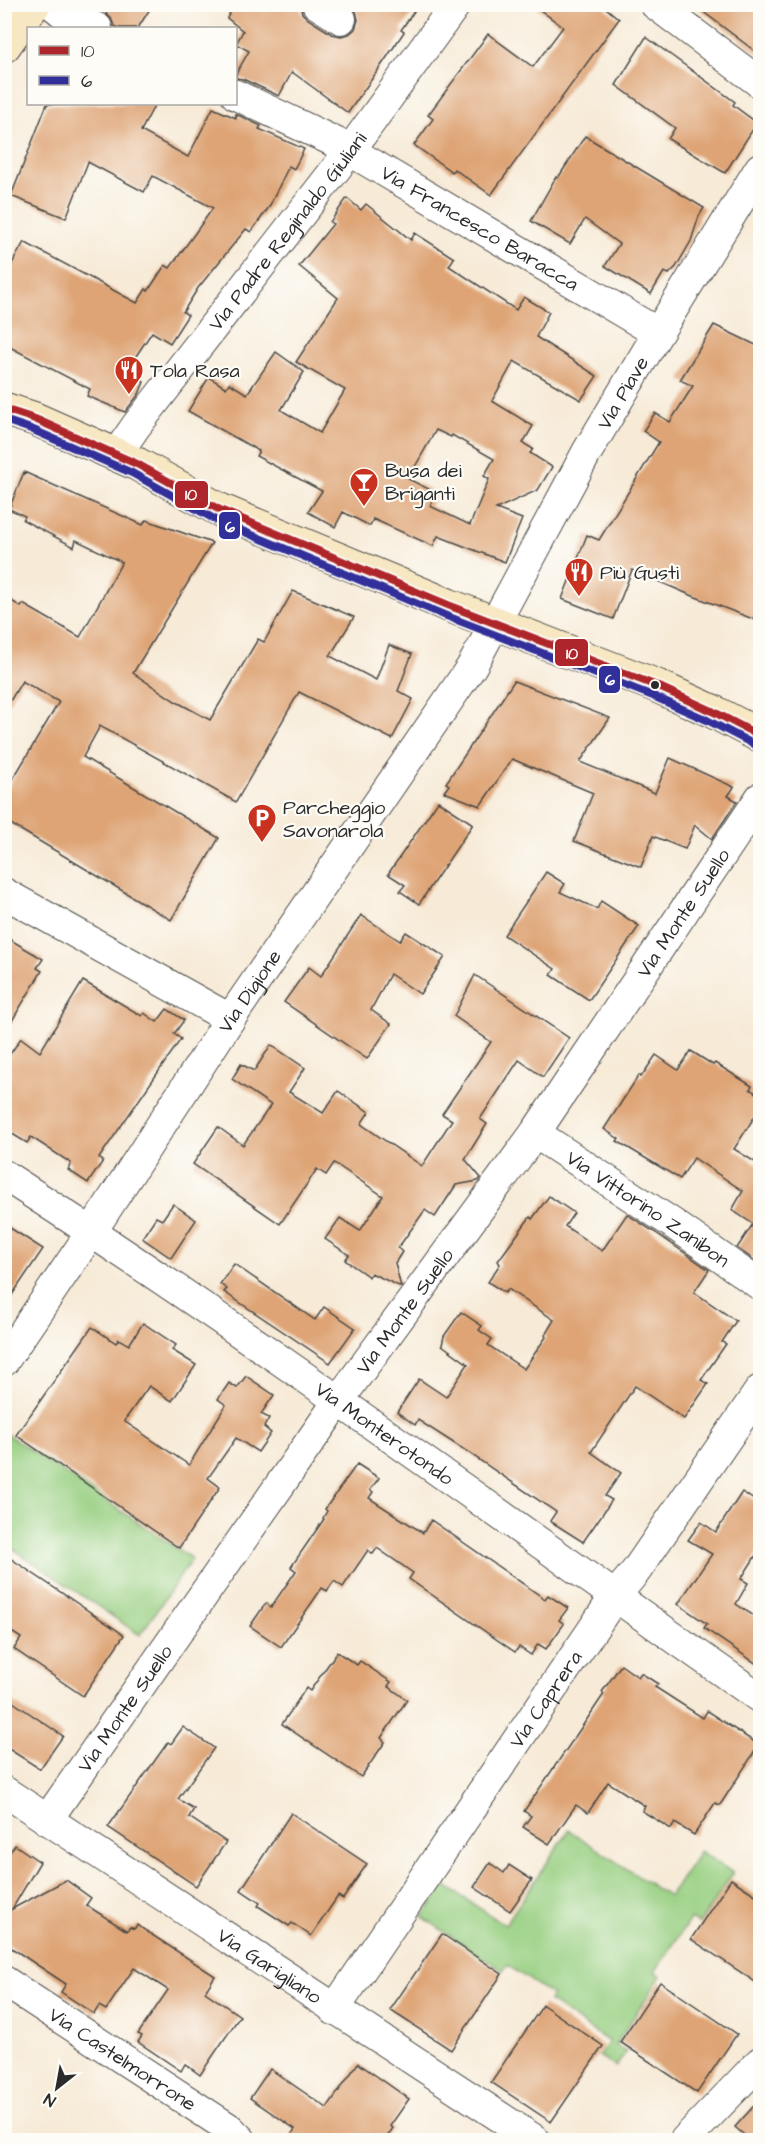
<svg xmlns="http://www.w3.org/2000/svg" width="765" height="2145" font-family="'Architects Daughter',sans-serif">
  <style>
    .green { fill: #97cf81; stroke: #617d56; stroke-width: 1.5 }
    .building { fill: #dea476; fill-rule: evenodd }
    .lines { fill: none; stroke-linecap: round; stroke-linejoin: round }
    .street-casing { stroke: #4a4845; stroke-width: 32 }
    .secondary-casing { stroke: #4a4845; stroke-width: 35 }
    .street { stroke: #fff; stroke-width: 30 }
    .secondary { stroke: #f7e8c3; stroke-width: 33 }
    .bus-1-casing { stroke: #fdfcf7; stroke-width: 12 }
    .bus-2-casing { stroke: #fdfcf7; stroke-width: 12 }
    .bus-1 { stroke: #ae262b; stroke-width: 8 }
    .bus-2 { stroke: #312f9a; stroke-width: 8 }
    .bus-dot { fill: #2b2b2b; stroke: #fdfcf7; stroke-width: 2 }
    .labels { text-anchor: middle; stroke-width: 4.5; stroke-linejoin: round; paint-order: stroke }
    .street-label { font-size: 20px; fill: #2b2b2b; stroke: #fdfcf7 }
    .poi-label { font-size: 20px; fill: #2b2b2b; stroke: #fdfcf7; text-anchor: start }
    .line-badge { stroke: #fdfcf7; stroke-width: 2 }
    .badge-label { font-size: 16px; text-anchor: middle; font-weight: bold; fill: #fff }
  </style>
  <rect width="100%" height="100%" fill="#fdfcf7"/>
  <filter id="ink" filterUnits="userSpaceOnUse"><feTurbulence type="fractalNoise" baseFrequency=".0167" numOctaves="2"/><feDisplacementMap in="SourceGraphic" scale="12" xChannelSelector="R" yChannelSelector="G"/><feConvolveMatrix kernelMatrix="1 2 1 2 8 2 1 2 1" color-interpolation-filters="sRGB"/></filter>
  <filter id="wash" filterUnits="userSpaceOnUse"><feTurbulence type="fractalNoise" baseFrequency=".008" numOctaves="4" result="noise"/><feDisplacementMap in="SourceGraphic" scale="24" xChannelSelector="R" yChannelSelector="G"/><feGaussianBlur stdDeviation="1.35" result="paint"/><feColorMatrix in="noise" values="0 0 0 0 0 0 0 0 0 0 0 0 0 0 0 0 0 1.4 0 .05"/><feComposite in="paint" operator="in"/></filter>
  <g filter="url(#wash)">
    <rect width="100%" height="100%" fill="#f7ebd8"/>
    <g class="green">
      <path d="M7 1434 192 1559 140 1635 5 1543 4 1438Z"/>
      <path d="M569 1830 669 1897 700 1851 733 1873 699 1924 690 1919 655 1972 661 1976 615 2045 626 2052 616 2067 599 2056 609 2042 549 2001 552 1995 507 1965 503 1971 423 1917 444 1885 505 1925Z"/>
    </g>
    <g id="blocks">
      <g class="building">
        <path d="M111 4H153L138 28H119L114 26 111 18 106 14Z"/>
        <path d="M235 4H300L302 13 308 19 332 34 341 36 349 34 355 29 358 20 356 11 350 4H419L401 30 404 32 383 63 348 113 292 72 279 96 243 79 236 78V74L249 51 236 44 243 31 227 18Z"/>
        <path d="M532 4H601L619 19 491 195 454 169 452 172 414 145 433 119 428 115 488 34 533 67 563 27Z"/>
        <path d="M693 4H760V55Z"/>
        <path d="M646 37 735 102 733 105 757 123 725 173 668 139 675 128 616 85Z"/>
        <path d="M47 104H155L141 131 188 157 213 108 236 118V114L261 126 259 129 304 149 294 169 289 166 269 207 251 232 246 229 198 288 183 312 188 315 170 343 152 332 124 374 144 382 139 394 125 412 87 396 90 389 4 344V278L24 242 137 303 146 289 148 291 165 265 170 268 213 208 153 176 144 192 88 162 66 218 11 196Z"/>
        <path d="M585 136 704 208 699 216 691 241 676 267 669 274 664 272 651 294 605 266 619 244 585 219 570 244 531 221 556 177 558 178Z"/>
        <path d="M347 198 361 210 366 204 411 240 415 233 454 258 449 266 516 310 524 297 549 312 536 337 597 376 581 400 514 361 492 401 533 426 523 443 533 449 530 453 552 467 538 490 496 509 522 519 505 562 438 536 433 546 373 519 370 526 343 512 335 527 308 512 322 491 256 456 259 451 188 411 209 377 226 388 229 383 247 394 276 352 304 372 281 410 320 433 345 390 296 362 338 298 299 266 333 224 330 222ZM436 430 451 437 452 435 494 459 484 476 489 479 470 525 430 506 437 493 408 479Z"/>
        <path d="M714 325 760 347V601L753 619 688 594 632 570 613 619 562 599 587 535 599 540 659 442 643 431 655 413 670 422 693 386 680 380Z"/>
        <path d="M24 472 143 525 146 520 212 543 133 673 175 701 210 720 258 639 264 642 293 591 354 617 330 656 376 680 389 645 412 654 398 691 413 699 392 739 299 692 236 802 100 726 83 757 219 838 171 920 4 820V794L59 702 22 681 4 711V596L21 607 23 604 80 637 122 562 76 540 74 547 23 520 25 516 9 509Z"/>
        <path d="M514 681 610 718 580 762 655 793 670 758 734 787 728 796 737 801 712 839 695 825 685 849 653 836 641 867 574 841 593 793 512 759 480 806 444 792 449 785 446 783Z"/>
        <path d="M438 801 473 824 419 904 400 891 405 885 388 874Z"/>
        <path d="M546 872 565 884 560 892 597 909 601 901 639 926 589 1000 551 975 555 969 504 935Z"/>
        <path d="M361 915 400 941 406 932 445 957 420 994 390 974 371 1010 391 1024 367 1059 284 1002 309 967 321 976Z"/>
        <path d="M4 936 43 959 37 968 42 971 4 1034Z"/>
        <path d="M475 975 569 1038 543 1077 519 1060 480 1119 487 1124 465 1159 481 1178 478 1181 456 1185 435 1217 425 1210 398 1248 402 1252 395 1263 401 1287 371 1273 369 1277 345 1260 349 1255 325 1239 340 1218 360 1231 383 1196 334 1163 326 1175 317 1169 280 1224 193 1164 218 1127 243 1145 271 1105 232 1079 241 1064 254 1071 271 1045 305 1068 289 1092 323 1113 338 1091 369 1112 361 1124 422 1166 452 1120 442 1114 491 1042 454 1016Z"/>
        <path d="M83 981 142 1016 144 1013 157 1022 167 1009 184 1020 174 1034 181 1039 99 1158 103 1161 88 1183 68 1170 71 1163 31 1137 27 1143 4 1129V1063L21 1038 40 1052Z"/>
        <path d="M691 1051 713 1065 715 1063 752 1086 750 1089 760 1096V1108L734 1149 758 1164 760 1159V1257L757 1262 737 1248 753 1224 732 1210 743 1191 694 1158 680 1179 617 1141 619 1139 604 1129 639 1075 641 1077 656 1055 678 1070Z"/>
        <path d="M549 1196 574 1213 565 1226 602 1251 627 1214 656 1233 709 1270 694 1292 736 1321 722 1342 726 1344 701 1380 708 1384 684 1419 635 1386 591 1452 621 1473 605 1496 612 1500 583 1542 550 1521 556 1512 466 1451 418 1420 415 1425 397 1412 419 1379 446 1397 468 1364 442 1345 444 1336 461 1312 482 1326 479 1330 492 1339 488 1345 524 1369 546 1337 545 1335 554 1320 508 1289 505 1293 488 1282 500 1264 498 1261 530 1217 532 1219Z"/>
        <path d="M173 1204 196 1220 171 1258 142 1238 156 1217 162 1220Z"/>
        <path d="M4 1224 43 1249 4 1307Z"/>
        <path d="M234 1264 315 1320 324 1307 355 1328 330 1363 224 1292 227 1289 220 1284Z"/>
        <path d="M143 1323 176 1345 172 1350 196 1365 172 1401 149 1386 124 1421 189 1465 226 1405 218 1399 229 1383 237 1388 246 1376 274 1395 261 1414 269 1418 264 1427 271 1433 258 1452 236 1438 208 1478 220 1487 179 1548 16 1435 92 1327 116 1343 119 1339 129 1345Z"/>
        <path d="M357 1464 379 1478 370 1490 373 1492 369 1498 423 1533 431 1520 545 1599 548 1595 568 1608 559 1620 564 1624 546 1649 538 1644 531 1655 519 1647 515 1652 409 1579 413 1573 377 1548 373 1554 368 1550 343 1587 334 1581 327 1591 322 1588 281 1647 250 1626 266 1603 271 1607 296 1571 291 1567 324 1519 323 1518 327 1511 325 1509Z"/>
        <path d="M742 1492 760 1504V1549L741 1579 748 1583 736 1604 760 1620V1666L704 1628 707 1624 678 1604 712 1554 688 1540 701 1522 716 1532Z"/>
        <path d="M4 1554 124 1635 83 1696 14 1649 21 1638 4 1627Z"/>
        <path d="M337 1652 357 1665 360 1661 391 1682 388 1686 407 1700 381 1738 385 1742 361 1777 282 1724 306 1688 310 1691Z"/>
        <path d="M621 1665 638 1677 641 1673 658 1684 655 1687 703 1718 707 1711 759 1745 720 1805 715 1803 694 1835 675 1823 671 1829 642 1811 645 1806 608 1782 588 1813 576 1805 549 1844 523 1827 531 1816 524 1811 577 1734 604 1694 602 1692Z"/>
        <path d="M4 1696 63 1736 40 1769 4 1746Z"/>
        <path d="M183 1727 214 1748 178 1799 194 1809 189 1817 226 1842 196 1886 108 1827 168 1742 171 1744Z"/>
        <path d="M291 1813 367 1864 343 1899 338 1896 311 1936 292 1923 289 1926 258 1906 260 1903 241 1890Z"/>
        <path d="M15 1845 40 1862 12 1909 66 1880 91 1898 86 1905 127 1931 130 1927 134 1929 137 1925 215 1976 205 1992 240 2016 200 2075 185 2064 181 2071 138 2042 142 2036 138 2034 168 1990 134 1968 106 2010 99 2006 94 2014 61 1992 66 1984 4 1943V1860Z"/>
        <path d="M490 1863 504 1873 509 1865 532 1880 510 1911 474 1887Z"/>
        <path d="M731 1879 760 1898V1985L691 1939Z"/>
        <path d="M442 1934 502 1974 451 2050 390 2010Z"/>
        <path d="M660 1982 737 2034 697 2093 620 2042Z"/>
        <path d="M543 2005 603 2046 551 2122 491 2082Z"/>
        <path d="M358 2063 409 2099 390 2126 393 2128 385 2140H288L295 2129 250 2098 270 2069 327 2108Z"/>
        <path d="M760 2099V2140H750L735 2127Z"/>
      </g>
    </g>
  </g>
  <g filter="url(#ink)">
    <use href="#blocks" fill-opacity="0" stroke="#4a4845" stroke-width="1.5"/>
    <g class="lines">
      <g class="street-casing">
        <g id="street">
          <path d="M52 4 63 13 97 28"/>
          <path d="M317 4 341 19"/>
          <path d="M655 4 760 83"/>
          <path id="s1" d="M236 95 335 142 658 333"/>
          <path id="s2" d="M116 455 136 426 349 152 456 4"/>
          <path d="M4 893 230 1019"/>
          <path id="s3" d="M535 1133 672 1223 760 1285"/>
          <path id="s4" d="M4 1175C262 1341 509 1523 760 1698"/>
          <path id="s5" d="M4 1361 92 1231 230 1019 472 666 587 452 658 333 760 168"/>
          <path id="s6" d="M4 1791 535 2140"/>
          <path id="s7" d="M47 1820 339 1400 535 1133 760 798"/>
          <path id="s8" d="M4 1981 230 2129 241 2140"/>
          <path id="s9" d="M334 2010 593 1629 615 1596 636 1571 760 1390"/>
          <path d="M685 2140 760 2062"/>
        </g>
      </g>
      <g class="secondary-casing">
        <g id="secondary">
          <path d="M4 46 34 4"/>
          <path d="M4 409 35 419 137 464 220 510 448 605 657 686 712 711 760 736"/>
        </g>
      </g>
      <use href="#street" class="street"/>
      <use href="#secondary" class="secondary"/>
      <g class="bus-1-casing">
        <path id="bus-1" d="M4 409 35 419 137 464 220 510 448 605 657 686 712 711 760 736"/>
      </g>
      <g class="bus-2-casing">
        <path id="bus-2" d="M4 420 31 429 132 473 216 520 444 615 653 696 707 720 755 745"/>
      </g>
      <use href="#bus-1" class="bus-1"/>
      <use href="#bus-2" class="bus-2"/>
    </g>
  </g>
  <defs>
    <g id="restaurant-pin" transform="scale(1.5)"><path d="M0 17L-7.5 6A9.5 9.5 0 1 1 7.5 6Z" fill="#c8321e" stroke="#fdfcf7"/><path d="M-5-6h1v4h1v-4h1v4h1v-4h1v5L-1.5 .5V6h-2V.5L-5-1ZM5-6V6H3V1.5H1.5Q1.5-4 5-6Z" fill="#fff"/></g>
    <g id="bar-pin" transform="scale(1.5)"><path d="M0 17L-7.5 6A9.5 9.5 0 1 1 7.5 6Z" fill="#c8321e" stroke="#fdfcf7"/><path d="M-6-5H6L.8 .8V4.5H3.5V6h-7V4.5H-.8V.8Z" fill="#fff"/></g>
    <g id="parking-pin" transform="scale(1.5)"><path d="M0 17L-7.5 6A9.5 9.5 0 1 1 7.5 6Z" fill="#c8321e" stroke="#fdfcf7"/><path d="M-3.5-5.5H1a3.5 3.5 0 0 1 0 7H-1V5.5H-3.5ZM-1-3.4V-.6H.8a1.4 1.4 0 0 0 0-2.8Z" fill="#fff"/></g>
  </defs>
  <g fill-rule="evenodd">
    <use href="#restaurant-pin" x="129" y="370"/>
    <use href="#bar-pin" x="364" y="482"/>
    <use href="#restaurant-pin" x="579" y="572"/>
    <use href="#parking-pin" x="262" y="818"/>
  </g>
  <circle class="bus-dot" cx="655" cy="685" r="5"/>
  <g class="labels">
    <g class="street-label">
      <text dy="7" stroke="none"><textPath href="#s1" startOffset="278">Via Francesco Baracca</textPath></text>
      <text dy="7" stroke="none"><textPath href="#s2" startOffset="282">Via Padre Reginaldo Giuliani</textPath></text>
      <text dy="7" stroke="none"><textPath href="#s5" startOffset="1150">Via Piave</textPath></text>
      <text dy="7" stroke="none"><textPath href="#s7" startOffset="1108">Via Monte Suello</textPath></text>
      <text dy="7" stroke="none"><textPath href="#s5" startOffset="444">Via Digione</textPath></text>
      <text dy="7" stroke="none"><textPath href="#s3" startOffset="136">Via Vittorino Zanibon</textPath></text>
      <text dy="7" stroke="none"><textPath href="#s7" startOffset="622">Via Monte Suello</textPath></text>
      <text dy="7" stroke="none"><textPath href="#s4" startOffset="460">Via Monterotondo</textPath></text>
      <text dy="7" stroke="none"><textPath href="#s9" startOffset="376">Via Caprera</textPath></text>
      <text dy="7" stroke="none"><textPath href="#s7" startOffset="136">Via Monte Suello</textPath></text>
      <text dy="7" stroke="none"><textPath href="#s6" startOffset="318">Via Garigliano</textPath></text>
      <text dy="7" stroke="none"><textPath href="#s8" startOffset="142">Via Castelmorrone</textPath></text>
    </g>
    <g class="poi-label">
      <text x="150" y="377">Tola Rasa</text>
      <text x="385" y="477">Busa dei<tspan x="385" dy="23">Briganti</tspan></text>
      <text x="600" y="579">Più Gusti</text>
      <text x="283" y="814">Parcheggio<tspan x="283" dy="23">Savonarola</tspan></text>
    </g>
  </g>
  <g class="line-badge">
    <rect x="174" y="480" width="35" height="29" rx="6" fill="#ae262b"/>
    <rect x="218" y="511" width="23" height="29" rx="6" fill="#312f9a"/>
    <rect x="554" y="638" width="35" height="29" rx="6" fill="#ae262b"/>
    <rect x="598" y="665" width="23" height="29" rx="6" fill="#312f9a"/>
  </g>
  <g class="badge-label">
    <text x="191" y="500">10</text>
    <text x="230" y="532">6</text>
    <text x="572" y="659">10</text>
    <text x="610" y="685">6</text>
  </g>
  <rect width="765" height="2145" fill="none" stroke="#fdfcf7" stroke-width="24"/>
  <rect x="27" y="27" width="210" height="78" fill="#fdfcf7" stroke="#a9a8a5" stroke-width="1.5"/>
  <rect x="39" y="46" width="30" height="9" fill="#ae262b" stroke="#a9a8a5" stroke-width="1.5"/>
  <text x="81" y="57" font-size="18" fill="#2b2b2b">10</text>
  <rect x="39" y="76" width="30" height="9" fill="#312f9a" stroke="#a9a8a5" stroke-width="1.5"/>
  <text x="81" y="87" font-size="18" fill="#2b2b2b">6</text>
  <g transform="translate(57 2088) rotate(211)" stroke="#fdfcf7" stroke-width="4.5" paint-order="stroke">
  <path d="M0-4.5L10 22L0 15L-10 22Z" fill="#2b2b2b"/>
  <text y="-9" font-size="16" font-weight="bold" text-anchor="middle" fill="#2b2b2b">N</text>
  </g>
</svg>
